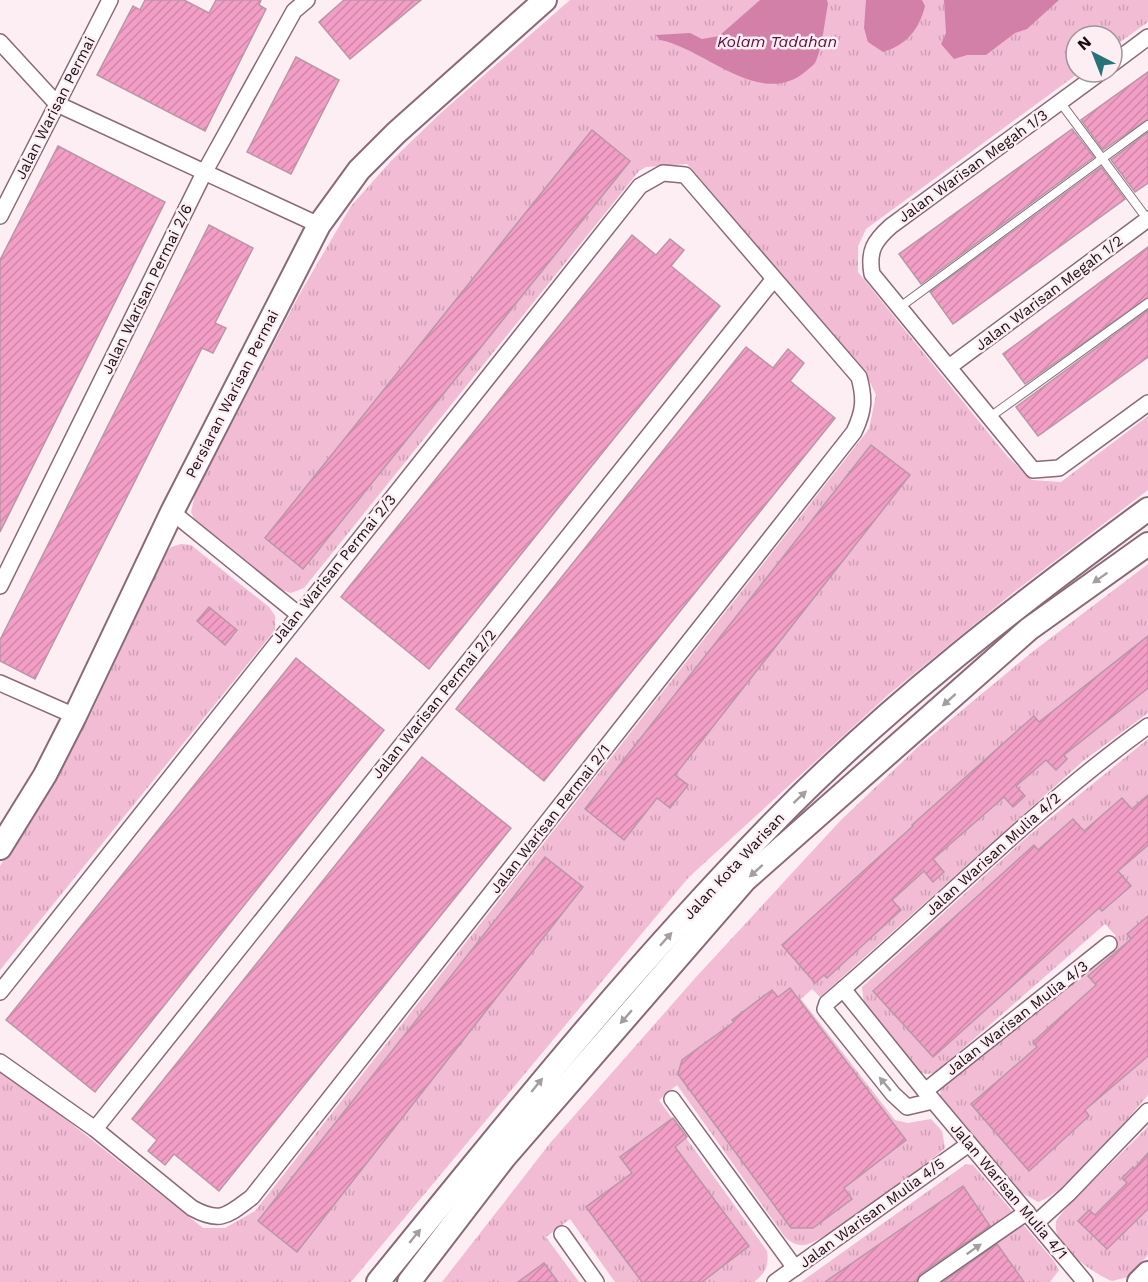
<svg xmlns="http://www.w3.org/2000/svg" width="1148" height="1282" font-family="'Work Sans',sans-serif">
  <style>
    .grass { fill: url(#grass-tufts) }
    .water { fill: #d280a8 }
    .building { fill: url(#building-hatch); stroke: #b997a6; stroke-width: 1.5 }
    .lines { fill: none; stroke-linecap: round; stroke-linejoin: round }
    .lane-casing { stroke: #896a78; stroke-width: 10 }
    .street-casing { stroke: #896a78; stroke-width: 18 }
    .secondary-casing { stroke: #896a78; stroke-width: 26 }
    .lane { stroke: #fff; stroke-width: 8 }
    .street { stroke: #fff; stroke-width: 15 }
    .secondary { stroke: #fff; stroke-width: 22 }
    .oneway { fill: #a39fa1 }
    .labels { text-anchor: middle; stroke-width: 5; stroke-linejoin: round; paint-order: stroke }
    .street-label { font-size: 15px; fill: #190e13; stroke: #fdeef4 }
    .water-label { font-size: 16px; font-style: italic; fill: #580e39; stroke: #fdeef4 }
  </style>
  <defs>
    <pattern id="grass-tufts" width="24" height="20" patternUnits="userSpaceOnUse" patternTransform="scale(1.5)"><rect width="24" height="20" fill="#f1bcd4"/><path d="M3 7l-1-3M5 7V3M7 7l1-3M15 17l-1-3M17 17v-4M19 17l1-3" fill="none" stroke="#cea0b5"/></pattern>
    <pattern id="building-hatch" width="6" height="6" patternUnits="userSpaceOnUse" patternTransform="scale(1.5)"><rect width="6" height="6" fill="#f39ec6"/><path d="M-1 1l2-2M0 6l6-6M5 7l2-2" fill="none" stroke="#d087a9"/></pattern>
  </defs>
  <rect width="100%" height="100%" fill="#fdeef4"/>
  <g class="grass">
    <path d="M570 0H1148V22L1112 48V36H1076V72H1080L866 229 858 246V272L1007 456 1032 480 1061 482 1148 416V490L1014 592 889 694 689 877 351 1282H0V1067L203 1228H225L255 1211 869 429 876 395 865 372 687 164 646 167 639 171 304 588 291 593 276 588 195 521 191 512 195 494 299 295 351 206 391 161 443 111Z"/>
    <path d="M181 544 191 545 269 607 275 616V630L0 970V866L92 711 166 553 171 547Z"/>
    <path d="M1148 564V713L1083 761 820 997 812 989 801 999 895 1120 908 1123 931 1119 942 1131 945 1148C928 1164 823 1243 805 1245 796 1246 791 1242 785 1237L677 1085 659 1100 767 1251C769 1265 766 1273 754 1282H615L570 1219 546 1237 579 1282H442L551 1142 697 976 841 820 919 746 1031 653Z"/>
    <path d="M1148 739V1095C1127 1120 1067 1194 1038 1202L1022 1193 940 1097 941 1087 1116 936 1105 924 935 1073 926 1074 919 1072 864 1005 862 987 1026 838Z"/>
    <path d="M1148 1126V1255L1128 1277 1112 1281C1094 1274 1051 1245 1056 1222 1059 1211 1134 1143 1148 1126Z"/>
    <path d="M966 1164 973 1165 1054 1261 1059 1270 1050 1282H801Z"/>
  </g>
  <g class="water">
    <path d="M760 0H827L828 4C825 19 822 50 815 63 813 66 808 69 805 72 760 109 704 48 660 40L656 35 690 33 702 39 719 36Z"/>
    <path d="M866 0H922L925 6C919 30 906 45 883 52L868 42 864 28Z"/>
    <path d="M944 0H1059L1027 29 1015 33 986 55H967L954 59 941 44 946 33Z"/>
  </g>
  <g class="building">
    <path d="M145 0H184L209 13 216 0H261L259 5 266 9 205 131 97 75 133 6 140 10Z"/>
    <path d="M344 0H421L350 59 319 22Z"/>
    <path d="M296 57 339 80 291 174 247 152Z"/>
    <path d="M1148 72V119L1103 150 1081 120Z"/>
    <path d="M1072 129 1094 157 921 284 899 254Z"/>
    <path d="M592 130 630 161 303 569 265 538Z"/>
    <path d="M1148 132V183L1135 192 1111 160Z"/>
    <path d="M58 146 165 202 0 532V260Z"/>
    <path d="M1101 167 1125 199 953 324 930 292Z"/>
    <path d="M209 225 253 248 215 323 226 328 213 353 202 348 35 679 0 661V640Z"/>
    <path d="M632 235 656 255 670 239 684 250 671 266 720 306 429 669 341 597Z"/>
    <path d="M1148 247V297L1025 384 1003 354Z"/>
    <path d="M1148 310V357L1038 436 1016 407Z"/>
    <path d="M746 347 773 368 788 349 804 363 790 381 835 418 544 781 456 709Z"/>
    <path d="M871 445 910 475 675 775 688 785 670 808 657 798 624 840 585 809Z"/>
    <path d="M209 607 237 630 225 645 197 621Z"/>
    <path d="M1148 636V688L1064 755 1067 759 1056 770 1046 760 1016 786 1025 796 1013 807 1004 797 933 859 944 872 933 882 924 871 892 900 901 910 827 978 824 975 815 983 782 945 913 826 912 825 1034 716 1039 722Z"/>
    <path d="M296 658 384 730 95 1092 6 1020Z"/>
    <path d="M422 757 511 828 219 1191 174 1154 165 1165 148 1151 157 1140 132 1119Z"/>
    <path d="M1148 795V845L1118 871 1131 886 1102 911 1099 908 933 1057 873 991 1034 845 1038 850 1073 819 1084 831 1122 798 1132 809Z"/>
    <path d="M545 857 583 887 297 1252 258 1221Z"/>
    <path d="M1148 916V1056L1085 1110 1089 1116 1029 1171 971 1104 1037 1047 1033 1042 1096 985 1088 976 1131 939 1127 934Z"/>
    <path d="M790 988 906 1140 844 1188 852 1199 813 1228H791L678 1074 682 1060 734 1022 732 1020 772 990 778 997Z"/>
    <path d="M673 1118 687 1137 675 1147 749 1246 702 1282H642L586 1207 632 1173 620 1157Z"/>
    <path d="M1148 1153V1209L1107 1249 1078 1221 1089 1210 1095 1215 1127 1183 1122 1178 1133 1167 1134 1169Z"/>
    <path d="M963 1186 990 1226 920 1274 916 1282H825Z"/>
    <path d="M997 1244 1024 1282H943Z"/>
    <path d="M544 1263 558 1282H518Z"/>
  </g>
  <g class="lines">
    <g class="lane-casing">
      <g id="lane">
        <path d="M1060 102 1148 220"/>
        <path d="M900 307 1148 125"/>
        <path d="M990 417 1148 303"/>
      </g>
    </g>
    <g class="street-casing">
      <g id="street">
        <path d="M0 42 57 104 319 225"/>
        <path d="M1112 64 1148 37"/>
        <path d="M1101 72 891 226C874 241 868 251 872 274L1033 470 1059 468 1148 403"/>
        <path d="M0 216 110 0"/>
        <path d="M949 367 1148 219"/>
        <path d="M172 512 298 614"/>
        <path d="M0 586 204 173 294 11 307 0"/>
        <path d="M0 683 75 716"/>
        <path d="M843 989 925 1091 1085 1282"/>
        <path d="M0 992 640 186 663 173 685 175 859 377C865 399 864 411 854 432L252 1197C228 1215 221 1224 192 1208L95 1129 0 1062"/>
        <path d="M925 1091 1109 944"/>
        <path d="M672 1099 795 1268"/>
        <path d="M933 1101 907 1107 893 1094 825 1009 827 1003C935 911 1033 809 1148 726"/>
        <path d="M95 1129 773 280"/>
        <path d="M1036 1223 1068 1194 1148 1111"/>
        <path d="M562 1234 596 1282"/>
        <path d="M775 1282 969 1144"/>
        <path d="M926 1282 1027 1212"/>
      </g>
    </g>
    <g class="secondary-casing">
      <g id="secondary">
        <path d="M0 848 45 775 75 716 172 512 319 225 359 170 396 133 545 0"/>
        <path d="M378 1282C506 1124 634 965 777 819 890 703 1018 605 1148 509"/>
        <path d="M409 1282 504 1158 745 880 1029 629 1148 544"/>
        <path d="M1139 1282 1148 1273"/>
      </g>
    </g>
    <use href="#lane" class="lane"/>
    <use href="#street" class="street"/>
    <use href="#secondary" class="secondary"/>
  </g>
  <defs><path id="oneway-solid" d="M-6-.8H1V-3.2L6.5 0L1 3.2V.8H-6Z" transform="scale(1.5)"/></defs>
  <g class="oneway">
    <use href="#oneway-solid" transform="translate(1100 578) rotate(145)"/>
    <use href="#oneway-solid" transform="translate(949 700) rotate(138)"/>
    <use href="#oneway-solid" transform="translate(800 797) rotate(-43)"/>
    <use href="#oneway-solid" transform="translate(756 871) rotate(138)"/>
    <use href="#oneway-solid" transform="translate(666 939) rotate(-48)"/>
    <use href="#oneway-solid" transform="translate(626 1017) rotate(131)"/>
    <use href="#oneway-solid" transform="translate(885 1084) rotate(-130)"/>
    <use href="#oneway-solid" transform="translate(537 1085) rotate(-51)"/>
    <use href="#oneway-solid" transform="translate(415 1236) rotate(-51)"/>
    <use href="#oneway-solid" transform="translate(974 1249) rotate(-35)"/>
  </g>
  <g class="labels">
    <g class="street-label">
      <text transform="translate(55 108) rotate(-63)" y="5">Jalan Warisan Permai</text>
      <text transform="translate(973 166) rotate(-36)" y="5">Jalan Warisan Megah 1/3</text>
      <text transform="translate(147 289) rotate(-64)" y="5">Jalan Warisan Permai 2/6</text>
      <text transform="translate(1049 293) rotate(-37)" y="5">Jalan Warisan Megah 1/2</text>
      <text transform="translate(232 394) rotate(-63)" y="5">Persiaran Warisan Permai</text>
      <text transform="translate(334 569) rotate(-51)" y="5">Jalan Warisan Permai 2/3</text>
      <text transform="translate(434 704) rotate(-51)" y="5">Jalan Warisan Permai 2/2</text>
      <text transform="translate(550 819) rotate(-52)" y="5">Jalan Warisan Permai 2/1</text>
      <text transform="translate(993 854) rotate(-42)" y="5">Jalan Warisan Mulia 4/2</text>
      <text transform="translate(734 866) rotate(-47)" y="5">Jalan Kota Warisan</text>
      <text transform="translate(1017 1018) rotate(-38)" y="5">Jalan Warisan Mulia 4/3</text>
      <text transform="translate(1009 1191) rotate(50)" y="5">Jalan Warisan Mulia 4/1</text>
      <text transform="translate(872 1213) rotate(-36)" y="5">Jalan Warisan Mulia 4/5</text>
    </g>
    <g class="water-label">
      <text x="777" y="47">Kolam Tadahan</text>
    </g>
  </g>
  <g transform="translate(1094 54) rotate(318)"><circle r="28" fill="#fdeef4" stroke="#a2949a" stroke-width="1.5"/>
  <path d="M0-4.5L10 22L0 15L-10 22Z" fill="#28727a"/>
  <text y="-9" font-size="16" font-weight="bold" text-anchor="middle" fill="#190e13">N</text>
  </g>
</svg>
